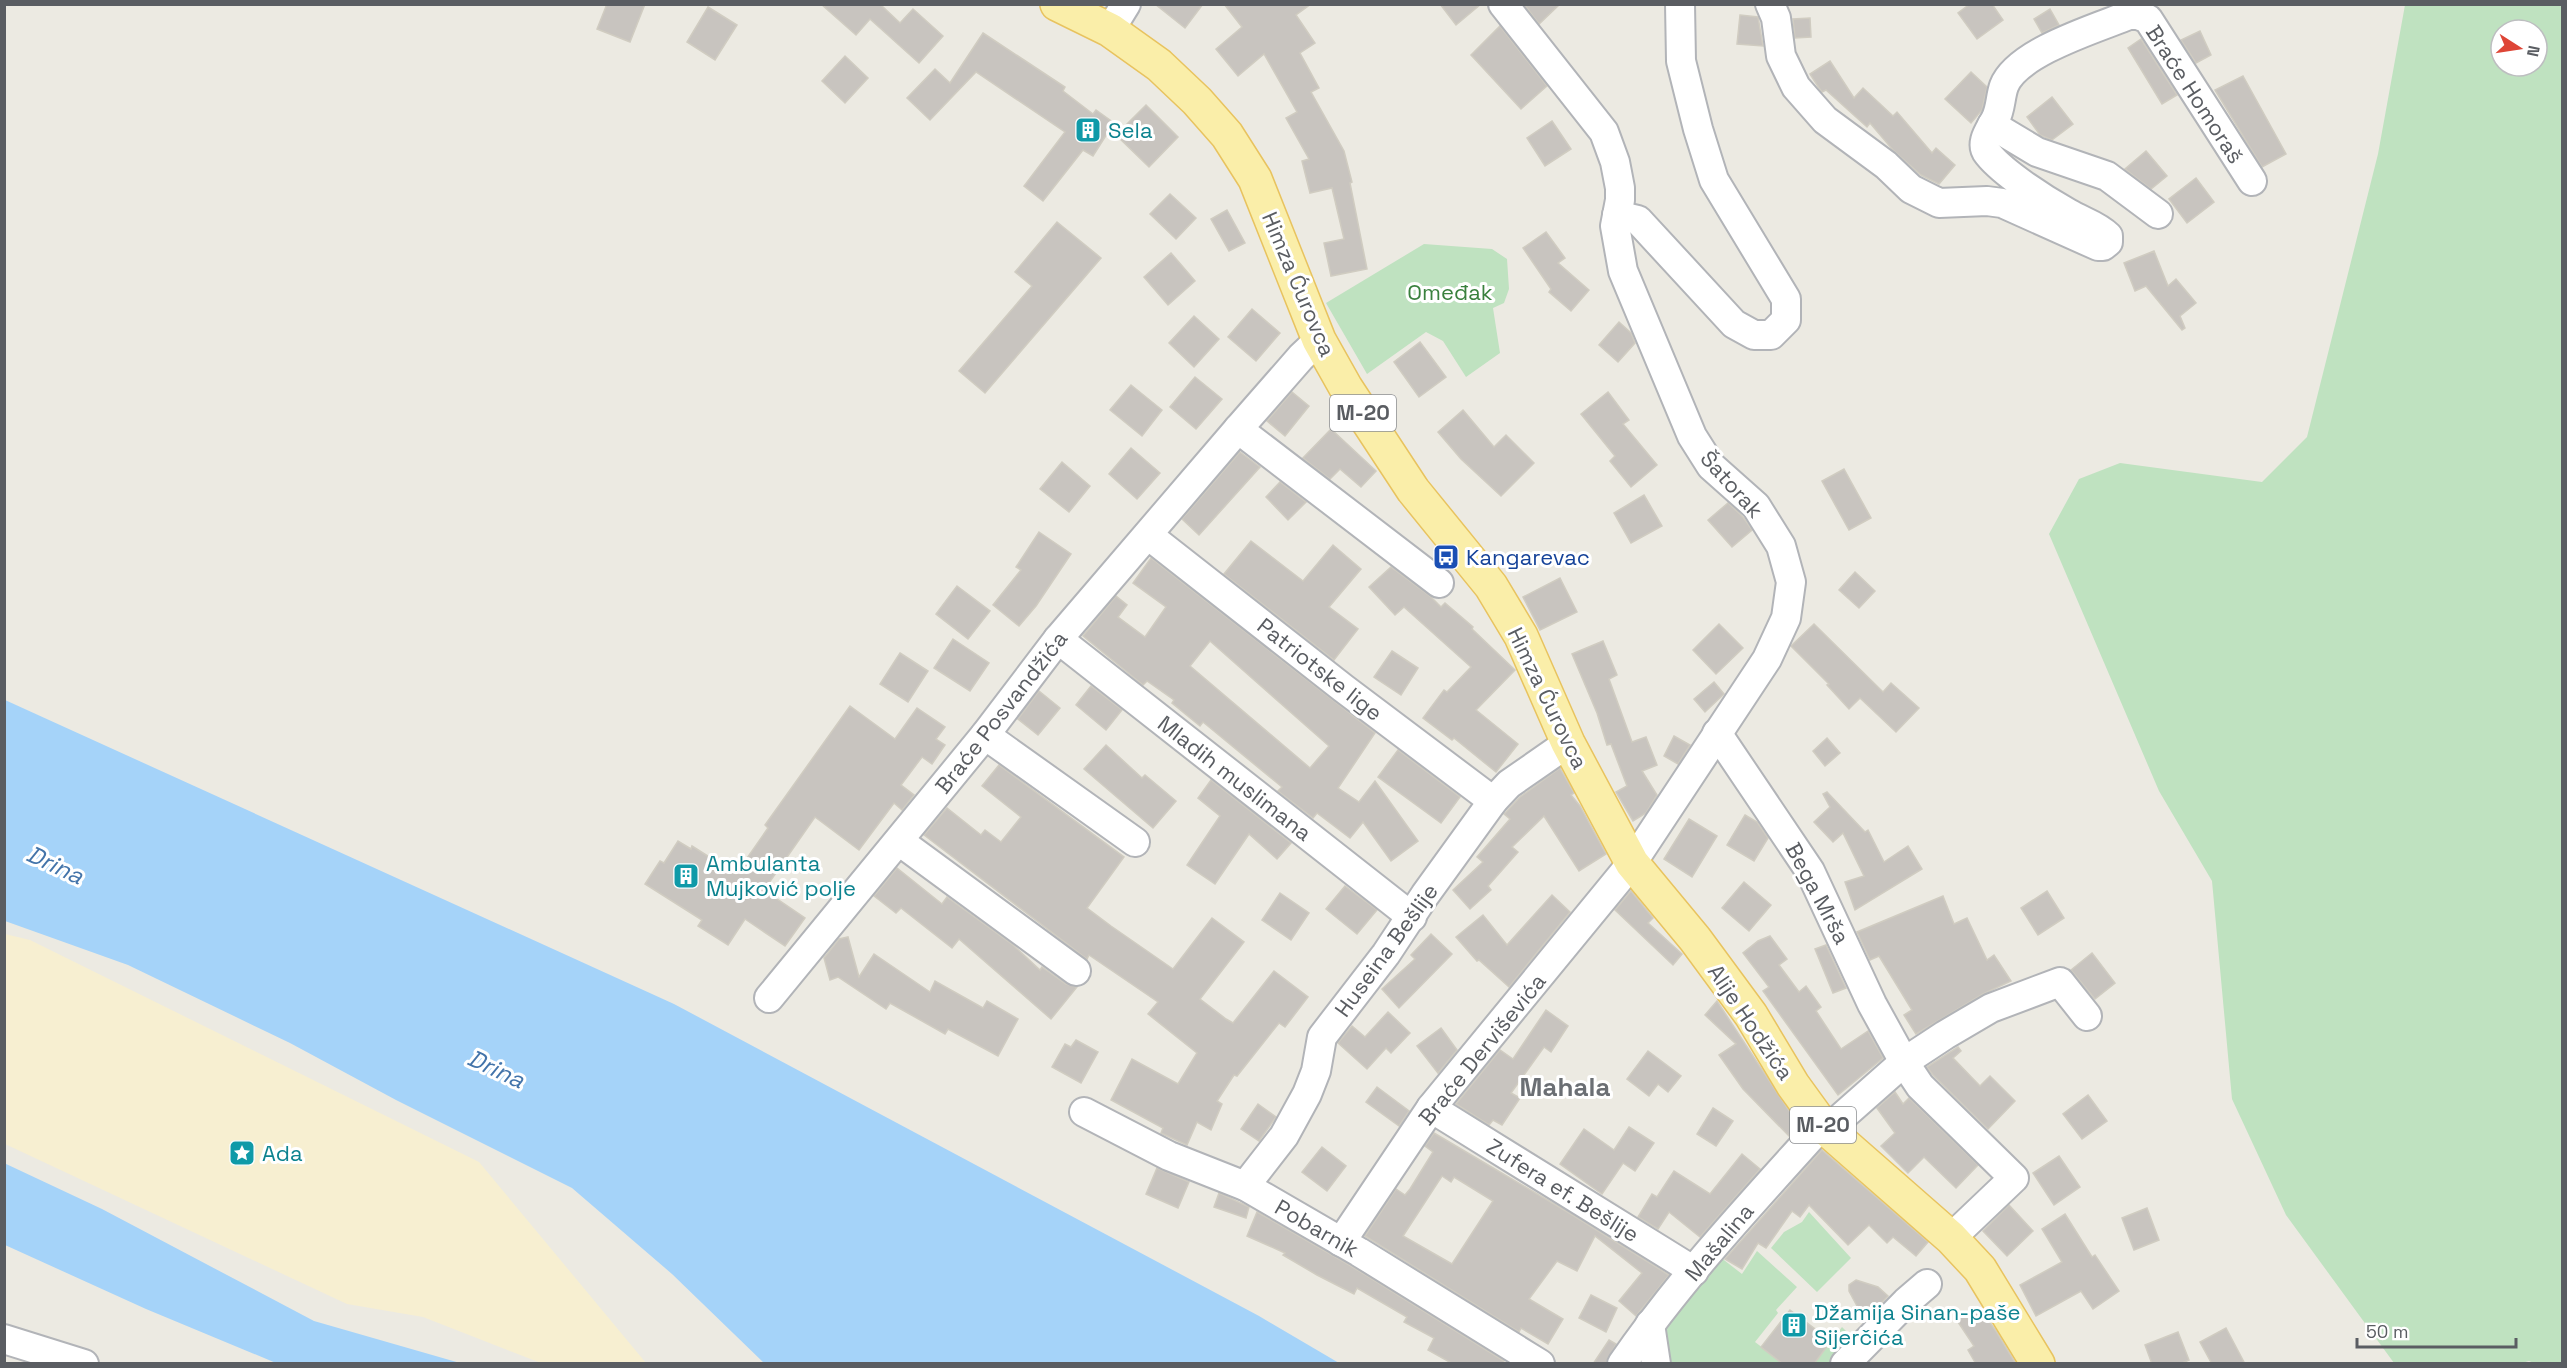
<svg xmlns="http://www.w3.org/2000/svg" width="2567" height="1368" font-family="'Space Grotesk',sans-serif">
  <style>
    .green { fill: #bfe2c0; fill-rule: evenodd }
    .sand { fill: #f7efd1 }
    .water { fill: #a5d3f9 }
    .building { fill: #c8c4bf; stroke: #d0ccc1; stroke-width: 1.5; fill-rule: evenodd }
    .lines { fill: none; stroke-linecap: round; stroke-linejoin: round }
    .minor-casing { stroke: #b2b4b8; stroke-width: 32 }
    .major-casing { stroke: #e8c35f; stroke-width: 36 }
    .minor { stroke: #fff; stroke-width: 28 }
    .major { stroke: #faeea9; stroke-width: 33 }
    .labels { text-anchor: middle; stroke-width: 6; stroke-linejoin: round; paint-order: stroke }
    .shield { fill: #fff; stroke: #8c8e91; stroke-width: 1.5 }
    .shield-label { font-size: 21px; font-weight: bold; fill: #5a5d62 }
    .street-label { font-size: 22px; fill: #5a5d62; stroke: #fff }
    .culture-label { font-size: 22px; fill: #0d838f; stroke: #fff; text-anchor: start }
    .park-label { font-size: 22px; fill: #3a813e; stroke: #fff }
    .transit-label { font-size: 22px; fill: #164399; stroke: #fff; text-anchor: start }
    .water-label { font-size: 24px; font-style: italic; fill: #4374aa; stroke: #fff }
    .quarter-label { font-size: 26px; font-weight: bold; fill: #6b6f74; stroke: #fff }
  </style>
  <rect width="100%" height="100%" fill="#eceae2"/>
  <g class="green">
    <path d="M2405 5H2562V1363H2534L2529 1361 2518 1364 2394 1363 2286 1215 2232 1099 2212 881 2159 791 2049 534 2079 479 2120 463 2262 482 2307 437 2378 154ZM2501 30H2537V66H2501Z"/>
    <path d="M1424 244 1492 249 1507 259 1509 289 1504 303 1493 308 1500 353 1466 377 1443 341 1426 332 1367 374 1326 303Z"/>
    <path d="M1809 1212 1851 1258 1817 1292 1771 1248 1784 1232 1802 1222Z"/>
    <path d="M1711 1250 1742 1274 1757 1251 1797 1287 1776 1310 1778 1313 1755 1342 1783 1363H1657L1650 1324Z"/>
    <path d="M1842 1327 1860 1345 1838 1363 1814 1364Z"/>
  </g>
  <path class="sand" d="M5 934 30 940 479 1162 646 1363H541L423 1317 347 1304 5 1144Z"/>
  <g class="water">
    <path d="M5 700 674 1004 1259 1316 1339 1363H764L672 1274 572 1188 396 1100 290 1043 128 965 5 921Z"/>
    <path d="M4 1163 102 1209 314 1321 460 1363H276L146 1309 5 1245Z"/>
  </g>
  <g class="building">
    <path d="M607 4H645L630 42 597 29Z"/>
    <path d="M821 4H883L882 6 900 23 913 9 943 36 919 63 870 19 856 35Z"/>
    <path d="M1155 4H1203L1185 28Z"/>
    <path d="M1224 4H1311L1296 15 1315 43 1300 53 1319 88 1311 92 1344 151 1352 182 1350 183 1367 269 1331 276 1324 243 1344 239 1332 188 1310 193 1302 161 1309 159 1286 118 1297 112 1264 54 1238 76 1216 49 1242 27Z"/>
    <path d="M1440 4H1481L1456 25Z"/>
    <path d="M1524 4H1560L1539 24Z"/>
    <path d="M1970 4H1992L2003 20 1977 39 1958 13Z"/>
    <path d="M708 7 737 25 715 60 687 42Z"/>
    <path d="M2050 9 2059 25 2042 33 2034 19Z"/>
    <path d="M1740 15 1758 17 1763 46 1737 44Z"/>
    <path d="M1810 18 1811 37 1795 38 1793 19Z"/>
    <path d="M1500 26 1547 86 1521 109 1471 55Z"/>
    <path d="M2200 31 2211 55 2196 63 2181 40Z"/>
    <path d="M983 33 1065 87 1063 91 1093 114 1096 110 1114 123 1093 156 1083 150 1043 201 1024 186 1065 132 976 72 930 120 907 98 935 69 950 83Z"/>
    <path d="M2141 39 2177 95 2162 104 2128 48Z"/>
    <path d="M845 56 868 78 845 103 822 81Z"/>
    <path d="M1830 61 1854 98 1863 88 1893 116 1897 112 1932 153 1936 148 1955 165 1939 184 1921 175 1893 150 1870 123 1867 127 1826 90 1822 92 1819 88 1810 74Z"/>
    <path d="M1971 72 1987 87 1982 110 1971 123 1945 99Z"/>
    <path d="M2243 76 2286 154 2262 167 2215 90Z"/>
    <path d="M2052 97 2073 124 2052 140 2040 135 2027 117Z"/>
    <path d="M1146 105 1178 137 1149 167 1116 135Z"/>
    <path d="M1552 121 1571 149 1545 166 1527 138Z"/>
    <path d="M2146 151 2167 176 2151 189 2125 169Z"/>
    <path d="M2196 178 2214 202 2187 223 2169 199Z"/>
    <path d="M1170 194 1196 218 1176 239 1150 214Z"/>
    <path d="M1227 210 1245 243 1229 251 1211 219Z"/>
    <path d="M1057 222 1101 258 985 393 959 371 1032 286 1015 272Z"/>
    <path d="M1546 232 1565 258 1558 263 1589 290 1571 311 1549 292 1551 289 1523 248Z"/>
    <path d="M2154 251 2168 286 2176 279 2196 303 2180 316 2185 328 2182 330 2146 286 2135 291 2124 263Z"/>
    <path d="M1171 253 1195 281 1168 305 1144 277Z"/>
    <path d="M1252 309 1280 333 1256 361 1228 337Z"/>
    <path d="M1194 316 1219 339 1194 367 1169 343Z"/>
    <path d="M1619 322 1631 333 1635 343 1618 362 1599 345Z"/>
    <path d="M1420 342 1446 377 1419 397 1394 362Z"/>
    <path d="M1195 377 1222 399 1196 429 1170 407Z"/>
    <path d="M1131 385 1162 410 1142 436 1110 410Z"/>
    <path d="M1292 392 1309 406 1285 436 1267 421Z"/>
    <path d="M1608 392 1629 420 1623 424 1657 465 1631 487 1610 461 1615 456 1581 414Z"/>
    <path d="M1463 410 1494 447 1506 435 1534 463 1501 496 1461 459 1438 432Z"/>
    <path d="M1331 429 1376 471 1361 487 1340 469 1330 479 1303 458Z"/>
    <path d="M1131 448 1160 473 1137 499 1109 474Z"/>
    <path d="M1240 452 1260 467 1199 535 1182 519Z"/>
    <path d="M1062 462 1090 486 1069 512 1040 489Z"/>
    <path d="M1844 469 1871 518 1849 530 1822 481Z"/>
    <path d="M1280 482 1306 502 1288 520 1266 497Z"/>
    <path d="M1644 495 1662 526 1631 543 1614 513Z"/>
    <path d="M1728 503 1743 517 1752 530 1732 547 1708 520Z"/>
    <path d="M1039 532 1071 554 1036 606 1019 626 993 605 1021 570 1016 567Z"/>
    <path d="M1251 541 1303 581 1333 545 1361 569 1329 607 1358 629 1334 660 1224 574Z"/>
    <path d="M1151 558 1375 733 1338 788 1359 802 1375 781 1418 841 1391 861 1363 822 1350 838 1317 813 1313 818 1278 791 1282 787 1203 722 1200 726 1172 703 1174 700 1147 681 1143 685 1083 636 1116 596 1127 605 1118 617 1145 637 1166 607 1133 583ZM1210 641 1329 746 1310 768 1190 666Z"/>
    <path d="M1391 567 1431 597 1441 607 1445 603 1473 627 1472 629 1515 670 1476 710 1518 744 1496 772 1454 738 1452 740 1423 718 1444 690 1447 692 1471 667 1404 607 1395 615 1369 587Z"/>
    <path d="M1855 572 1875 591 1859 608 1839 590Z"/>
    <path d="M1560 578 1577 612 1540 630 1523 597Z"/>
    <path d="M957 586 990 611 968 639 936 614Z"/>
    <path d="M1719 624 1743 648 1716 674 1693 650Z"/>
    <path d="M1814 624 1883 692 1891 683 1919 708 1896 732 1860 698 1849 709 1827 685 1829 684 1791 646Z"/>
    <path d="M953 639 989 663 970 691 934 668Z"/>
    <path d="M1603 641 1617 675 1609 679 1632 742 1646 737 1657 765 1642 771 1657 795 1646 813 1633 821 1616 792 1627 786 1611 744 1607 745 1597 713 1572 654Z"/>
    <path d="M1392 651 1418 668 1401 695 1374 677Z"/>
    <path d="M900 653 928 671 908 702 880 684Z"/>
    <path d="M1714 682 1724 694 1705 712 1694 699Z"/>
    <path d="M1091 686 1122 710 1106 730 1076 705Z"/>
    <path d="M1039 691 1060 708 1038 735 1018 719Z"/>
    <path d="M850 706 895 739 917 708 945 727 936 739 945 745 932 764 922 757 901 785 914 795 902 810 894 803 859 850 815 817 764 890 805 918 785 946 745 919 728 945 698 926 702 920 645 884 660 861 664 863 678 841 691 849 692 846 736 874 768 828 765 825Z"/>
    <path d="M1674 736 1690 745 1678 764 1664 756Z"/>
    <path d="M1827 738 1840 753 1825 766 1813 751Z"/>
    <path d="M1106 745 1142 778 1145 775 1176 801 1153 828 1084 769Z"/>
    <path d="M1398 750 1460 797 1441 823 1378 777Z"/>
    <path d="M999 765 1124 857 1087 908 1111 926 1173 969 1212 918 1244 942 1200 999 1226 1019 1233 1023 1274 971 1308 997 1285 1027 1279 1023 1237 1076 1234 1075 1217 1101 1222 1104 1211 1130 1197 1122 1187 1145 1161 1133 1163 1128 1111 1100 1132 1059 1178 1084 1197 1053 1148 1014 1158 1002 1089 955 1087 959 924 835 947 808 981 835 985 830 1001 842 1021 817 982 786Z"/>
    <path d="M1560 768 1574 793 1571 795 1580 806 1606 854 1579 871 1544 816 1512 847 1518 852 1488 886 1491 890 1470 909 1453 890 1483 862 1477 857 1510 819 1504 814 1506 812 1520 797Z"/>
    <path d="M1211 780 1291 843 1277 859 1249 834 1215 884 1187 865 1220 816 1198 798Z"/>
    <path d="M1827 792 1865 832 1868 830 1884 862 1908 846 1922 869 1855 910 1845 882 1864 876 1843 833 1833 842 1814 822 1830 807 1823 794Z"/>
    <path d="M1745 815 1757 822 1768 838 1754 861 1727 845Z"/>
    <path d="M1689 819 1717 836 1692 877 1664 859Z"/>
    <path d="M897 868 942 904 947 897 1013 945 1040 970 1042 967 1066 984 1077 987 1051 1019 959 939 952 948 901 908 896 913 874 896Z"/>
    <path d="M1744 882 1771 905 1749 931 1722 908Z"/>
    <path d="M1345 886 1377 910 1357 934 1326 909Z"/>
    <path d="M1631 891 1653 918 1648 923 1682 954 1673 965 1615 910Z"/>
    <path d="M2047 891 2064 918 2038 935 2021 908Z"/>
    <path d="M1280 893 1309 913 1291 940 1262 920Z"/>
    <path d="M1552 895 1570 912 1509 987 1479 960 1477 961 1456 937 1483 915 1507 945Z"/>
    <path d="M1943 896 1954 924 1967 918 1987 960 1994 955 2011 981 1983 994 1916 1034 1904 1015 1912 1010 1879 956 1870 960 1857 932Z"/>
    <path d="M1431 934 1452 954 1399 1008 1382 989 1415 959 1411 955Z"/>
    <path d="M1770 936 1787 959 1779 965 1799 992 1806 986 1821 1007 1816 1011 1841 1049 1868 1031 1883 1058 1838 1095 1763 991 1769 987 1743 953 1758 941Z"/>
    <path d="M848 937 859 977 874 954 930 992 935 981 983 1008 987 1001 1018 1019 998 1056 948 1029 945 1034 890 1003 886 1009 838 977 830 980 824 958 839 939Z"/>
    <path d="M1826 945 1846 988 1833 993 1815 949Z"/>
    <path d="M2092 953 2115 983 2095 999 2071 970Z"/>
    <path d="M1717 1001 1799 1126 1789 1136 1743 1089 1719 1055 1736 1044 1705 1015Z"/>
    <path d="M1546 1010 1568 1026 1551 1052 1544 1047 1511 1093 1520 1098 1502 1125 1493 1120 1489 1125 1456 1104 1500 1050 1513 1059Z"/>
    <path d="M1388 1012 1410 1033 1391 1053 1386 1048 1367 1069 1338 1043 1352 1026 1365 1037Z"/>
    <path d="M1441 1028 1457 1050 1438 1073 1417 1046Z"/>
    <path d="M1076 1040 1098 1052 1081 1083 1052 1067 1065 1044 1071 1047Z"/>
    <path d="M1958 1047 1961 1051 1953 1058 1980 1086 1990 1076 2015 1101 1988 1129 1933 1075 1927 1067Z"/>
    <path d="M1648 1051 1681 1076 1668 1092 1658 1084 1649 1096 1627 1079Z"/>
    <path d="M1377 1087 1409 1111 1399 1126 1366 1102Z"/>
    <path d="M1895 1092 1903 1104 1909 1098 1978 1165 1956 1188 1924 1157 1908 1173 1881 1146 1895 1133 1877 1108Z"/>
    <path d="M2088 1095 2107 1121 2082 1139 2063 1114Z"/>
    <path d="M1258 1104 1276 1117 1259 1141 1241 1129Z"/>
    <path d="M1713 1108 1733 1121 1716 1146 1697 1134Z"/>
    <path d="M1629 1127 1654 1143 1635 1171 1623 1163 1602 1194 1560 1164 1584 1129 1614 1150Z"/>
    <path d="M1434 1133 1566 1211 1669 1275 1636 1316 1619 1301 1642 1273 1595 1236 1577 1271 1557 1261 1529 1299 1563 1319 1548 1344 1521 1328 1519 1332 1365 1236 1396 1189 1405 1195 1410 1189 1433 1152 1425 1146ZM1442 1176 1451 1182 1454 1177 1493 1201 1452 1264 1403 1236Z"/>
    <path d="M1322 1147 1346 1166 1327 1191 1302 1172Z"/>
    <path d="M1822 1150 1928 1242 1916 1256 1893 1237 1887 1243 1869 1225 1848 1245 1809 1205 1800 1217 1792 1211 1766 1248 1758 1243 1742 1269 1725 1259Z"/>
    <path d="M1742 1154 1760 1169 1700 1237 1669 1212 1658 1229 1638 1217 1652 1194 1657 1197 1674 1171 1710 1194Z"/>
    <path d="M2059 1156 2080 1187 2054 1205 2033 1173Z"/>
    <path d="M1157 1168 1189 1182 1178 1208 1146 1194Z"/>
    <path d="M1219 1193 1249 1207 1246 1218 1214 1207Z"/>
    <path d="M2009 1205 2033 1231 2007 1256 1983 1231Z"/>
    <path d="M2147 1208 2159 1240 2134 1250 2122 1218Z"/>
    <path d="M1257 1212 1351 1266 1504 1361 1502 1364H1453L1428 1350 1434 1338 1404 1322 1407 1317 1357 1288 1354 1294 1317 1275 1283 1255 1285 1253 1247 1236Z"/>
    <path d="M2065 1214 2092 1257 2095 1255 2119 1291 2093 1309 2081 1291 2036 1316 2020 1285 2062 1262 2042 1229Z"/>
    <path d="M1856 1280 1878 1287 1888 1296 1865 1320 1854 1309 1857 1306 1849 1291V1285Z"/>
    <path d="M1591 1295 1617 1308 1606 1332 1579 1318Z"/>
    <path d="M1979 1307 1996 1331 2016 1364H1976L1968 1350 1974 1346 1956 1319Z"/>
    <path d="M1790 1310 1831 1341 1814 1364H1783L1761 1347Z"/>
    <path d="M2226 1328 2245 1364H2212L2200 1342Z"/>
    <path d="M2178 1332 2189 1360 2180 1364H2152L2145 1345Z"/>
    <path d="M1609 1340 1616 1344 1606 1364H1593Z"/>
  </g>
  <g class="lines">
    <g class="minor-casing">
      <g id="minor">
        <path d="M1770 4 1776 18 1781 56 1796 87 1825 120 1886 165 1911 189 1939 203 1987 201 2002 203 2098 246H2103L2108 242V236C2097 225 2081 221 2068 213 2045 200 2004 174 1988 154 1979 143 1990 130 1995 120 2001 109 2000 97 2004 86 2017 52 2097 28 2129 15H2138L2148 19 2252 181"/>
        <path d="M1110 30 1126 4"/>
        <path d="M1992 125 2037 152 2107 176 2158 214"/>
        <path d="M1617 215 1638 220 1734 324 1754 335H1771L1786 320V299L1714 180 1698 129 1681 61 1680 4"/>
        <path d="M1238 429 1439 583"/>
        <path d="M1148 535 1343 688 1493 801"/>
        <path d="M1058 639 1412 917"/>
        <path d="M1717 733 1810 871 1872 1004 1904 1062 1920 1086 2014 1178 1951 1238"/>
        <path d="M985 735 1135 842"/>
        <path d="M899 841 1076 971"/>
        <path d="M769 998 985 735 1058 639 1238 429 1301 357 1319 340"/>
        <path d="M1431 1108 1694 1271"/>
        <path d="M1084 1112 1169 1156 1245 1186 1359 1252 1540 1364"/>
        <path d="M1827 1130 1904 1062 1945 1035 1991 1008 2060 982 2087 1016"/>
        <path d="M1245 1186 1284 1136 1307 1094 1316 1071 1322 1037 1386 954 1425 895 1493 801 1509 784 1568 743"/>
        <path d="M1341 1242 1431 1108 1632 863 1767 659 1786 618 1791 582 1781 546 1756 506 1711 466 1692 436 1623 271 1615 226 1620 200V188L1615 162 1604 132 1503 4"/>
        <path d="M1650 1324 1656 1364"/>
        <path d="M4 1339 84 1364"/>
        <path d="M1622 1364C1681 1278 1753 1202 1822 1125"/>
        <path d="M1845 1364 1906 1302 1927 1284"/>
      </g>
    </g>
    <g class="major-casing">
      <path id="major" d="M1057 4 1110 30 1159 65 1197 101 1227 135 1255 179 1319 340 1346 388 1413 490 1491 586 1521 636 1568 743 1632 863 1695 939 1751 1015 1793 1085 1822 1125 1951 1238 1980 1269 2038 1364"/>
    </g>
    <use href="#minor" class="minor"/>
    <use href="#major" class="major"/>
  </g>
  <defs>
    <g id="building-square" transform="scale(1.35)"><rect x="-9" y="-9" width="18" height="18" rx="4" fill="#0f9aa8" stroke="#fff"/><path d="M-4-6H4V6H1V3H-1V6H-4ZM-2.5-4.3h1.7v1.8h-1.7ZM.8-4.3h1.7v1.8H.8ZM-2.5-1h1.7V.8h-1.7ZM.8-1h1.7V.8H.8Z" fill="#fff"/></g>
    <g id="bus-square" transform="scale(1.35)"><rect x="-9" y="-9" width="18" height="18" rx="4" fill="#1a4fb4" stroke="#fff"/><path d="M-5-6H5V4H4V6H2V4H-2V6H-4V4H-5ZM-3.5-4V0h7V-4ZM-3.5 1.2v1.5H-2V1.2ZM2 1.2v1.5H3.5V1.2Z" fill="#fff"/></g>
    <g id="sight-square" transform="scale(1.35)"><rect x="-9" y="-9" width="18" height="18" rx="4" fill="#0f9aa8" stroke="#fff"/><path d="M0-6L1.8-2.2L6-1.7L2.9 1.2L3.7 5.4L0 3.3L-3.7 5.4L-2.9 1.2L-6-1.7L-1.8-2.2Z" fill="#fff"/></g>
  </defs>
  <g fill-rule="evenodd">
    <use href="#building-square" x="1088" y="130"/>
    <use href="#bus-square" x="1446" y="557"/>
    <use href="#building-square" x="686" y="876"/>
    <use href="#sight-square" x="242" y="1153"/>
    <use href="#building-square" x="1794" y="1325"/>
  </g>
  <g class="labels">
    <g class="shield">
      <rect x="1330" y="395" width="66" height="36" rx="4.5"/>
      <rect x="1790" y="1107" width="66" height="36" rx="4.5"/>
    </g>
    <g class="shield-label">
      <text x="1363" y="420">M-20</text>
      <text x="1823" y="1132">M-20</text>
    </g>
    <g class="street-label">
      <text transform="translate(2195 94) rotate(57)" y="8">Braće Homoraš</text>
      <text transform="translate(1299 284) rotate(67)" y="8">Himza Ćurovca</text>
      <text transform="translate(1732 484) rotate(48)" y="8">Šatorak</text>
      <text transform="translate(1320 669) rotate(38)" y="8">Patriotske lige</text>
      <text transform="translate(1548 698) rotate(64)" y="8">Himza Ćurovca</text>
      <text transform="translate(1001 712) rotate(-52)" y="8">Braće Posvandžića</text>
      <text transform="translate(1235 778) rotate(38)" y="8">Mladih muslimana</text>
      <text transform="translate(1818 893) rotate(62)" y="8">Bega Mrša</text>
      <text transform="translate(1386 950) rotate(-54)" y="8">Huseina Bešlije</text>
      <text transform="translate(1751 1022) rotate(56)" y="8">Alije Hodžića</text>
      <text transform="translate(1482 1049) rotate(-51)" y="8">Braće Derviševića</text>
      <text transform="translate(1563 1190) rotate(32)" y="8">Zufera ef. Bešlije</text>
      <text transform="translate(1317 1228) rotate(30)" y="8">Pobarnik</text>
      <text transform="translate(1719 1242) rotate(-50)" y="8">Mašalina</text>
    </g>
    <g class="culture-label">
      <text x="1108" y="138">Sela</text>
      <text x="706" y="871">Ambulanta<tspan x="706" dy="25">Mujković polje</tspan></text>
      <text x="262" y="1161">Ada</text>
      <text x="1814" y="1320">Džamija Sinan-paše<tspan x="1814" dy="25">Sijerčića</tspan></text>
    </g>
    <g class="park-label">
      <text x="1450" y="300">Omeđak</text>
    </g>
    <g class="transit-label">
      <text x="1466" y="565">Kangarevac</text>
    </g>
    <g class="water-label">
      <text transform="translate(55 865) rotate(25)" y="8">Drina</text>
      <text transform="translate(496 1069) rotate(25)" y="8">Drina</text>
    </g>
    <g class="quarter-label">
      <text x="1565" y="1096">Mahala</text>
    </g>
  </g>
  <rect width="2567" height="1368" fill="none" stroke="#5a5d62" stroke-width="12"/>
  <g transform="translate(2519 48) rotate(102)"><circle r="28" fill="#ffffff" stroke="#bdbec0" stroke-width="1.5"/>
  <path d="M0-4.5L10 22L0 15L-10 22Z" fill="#de4536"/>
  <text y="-9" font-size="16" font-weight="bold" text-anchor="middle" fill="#5a5d62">N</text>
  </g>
  <path d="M2357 1338v9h159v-9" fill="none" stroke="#5a5d62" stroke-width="3"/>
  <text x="2366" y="1338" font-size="18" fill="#5a5d62" stroke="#ffffff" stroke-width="4.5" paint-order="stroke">50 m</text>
</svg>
